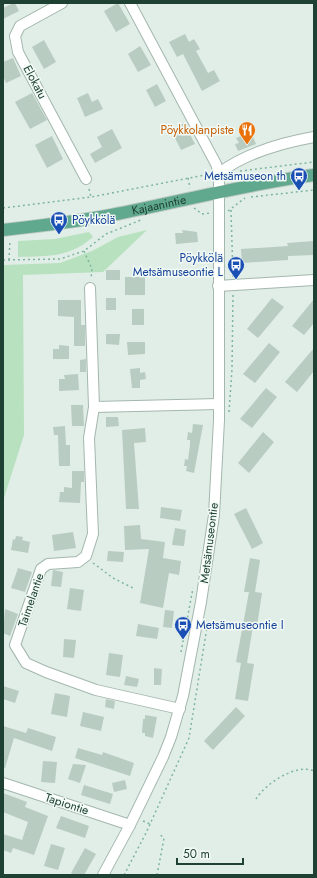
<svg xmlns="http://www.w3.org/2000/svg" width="317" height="878" font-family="Jost,sans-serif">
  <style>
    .green { fill: #b8e1bf }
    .building { fill: #b9ccc2 }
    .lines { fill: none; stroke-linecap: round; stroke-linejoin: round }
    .minor-casing { stroke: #a3b7ae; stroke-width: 12 }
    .major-casing { stroke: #c0cac6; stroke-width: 14 }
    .path { stroke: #7eb59e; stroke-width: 1.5; stroke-dasharray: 2 3; stroke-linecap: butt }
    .minor { stroke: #fff; stroke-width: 10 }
    .major { stroke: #60a98f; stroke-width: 12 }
    .labels { text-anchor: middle; stroke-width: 3; stroke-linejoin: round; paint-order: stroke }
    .street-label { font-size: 12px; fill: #1f4134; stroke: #f2faf5 }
    .food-label { font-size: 12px; fill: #c56008; stroke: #f2faf5; text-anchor: end }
    .transit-label { font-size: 12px; fill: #164399; stroke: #f2faf5; text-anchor: end }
  </style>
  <rect width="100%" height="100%" fill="#e1eee7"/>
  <g class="green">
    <path d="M147 230 103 272 23 275 24 435 3 501V265L60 263 92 251 118 237Z"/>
    <path d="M89 232 93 237C69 258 47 256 18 257V241L55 239Z"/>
  </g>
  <g class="building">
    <path d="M13 3H15L19 11 3 19V8Z"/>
    <path d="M118 3 130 24 116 32 104 11Z"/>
    <path d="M185 34 189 42 194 39 200 49 196 51 208 73 214 70 220 81 202 91 183 54 177 57 169 42Z"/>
    <path d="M44 40 56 62 44 69 32 47Z"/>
    <path d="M140 46 151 65 138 72 128 54Z"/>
    <path d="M13 58 21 76 6 83 3 76V62Z"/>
    <path d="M157 84 166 101 155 107 146 90Z"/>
    <path d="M32 93 47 120 30 129 15 102Z"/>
    <path d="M88 93 92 102 98 99 103 109 85 117 77 98Z"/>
    <path d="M184 123 195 144 181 150 171 130Z"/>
    <path d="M112 129 122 148 95 163 90 154 102 147 97 137Z"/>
    <path d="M251 132 256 144 238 151 235 144 239 143 236 138Z"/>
    <path d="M52 136 63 159 47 168 35 145Z"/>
    <path d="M182 230 197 232 198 242 176 244 175 233H183Z"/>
    <path d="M314 241V255L288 256V260L242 263 241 249 288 246 287 243Z"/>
    <rect x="106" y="270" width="14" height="10"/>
    <rect x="125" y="277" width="20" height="18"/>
    <rect x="106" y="298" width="10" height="12"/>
    <path d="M272 298 284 307 258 338 247 329Z"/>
    <path d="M314 299V323L304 335 292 326Z"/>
    <path d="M58 300H81V325H85V346H74V317L58 316Z"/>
    <rect x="132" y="309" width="12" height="16"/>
    <path d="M106 334H120L119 345 106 344Z"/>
    <path d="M127 342H145V354L128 355Z"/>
    <path d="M269 343 280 352 255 383 243 374Z"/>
    <path d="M59 345 69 346V359H53V349H59Z"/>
    <path d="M314 348V371L297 392 285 382Z"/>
    <path d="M86 359V372H80V360Z"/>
    <path d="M140 368V373L145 372 146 379 140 380V388H132L130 369Z"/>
    <path d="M78 374 79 390 59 391V379H65L64 375Z"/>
    <path d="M266 388 277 397 252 428 240 419Z"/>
    <path d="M71 405H83L84 426H72Z"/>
    <path d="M106 417H118L119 426 106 427Z"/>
    <path d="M193 424 203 425 194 473 186 471 187 466H184L185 459 188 460 190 445V440H187L188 432 192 433Z"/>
    <path d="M65 426 66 445H70V466H59L58 435H54L53 427Z"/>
    <path d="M145 428 146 442 134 443 139 509H126L122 430Z"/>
    <path d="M263 432 274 442 249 473 238 463Z"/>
    <path d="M72 471H84V482H81L80 503 59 502 60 492H64V487L72 488Z"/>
    <path d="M161 507 182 510 180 521 160 518Z"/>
    <path d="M246 508 263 543 252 549 234 514Z"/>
    <path d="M140 525 141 539 165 542 163 558 181 561 179 575 169 573 163 608 140 603 149 549 125 550 124 526Z"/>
    <path d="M175 528 186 530 184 546 172 545Z"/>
    <path d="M73 532 76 548 54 551 52 535Z"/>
    <path d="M16 536 23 537 22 540 30 542 28 553 11 550 13 539 15 540Z"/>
    <path d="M108 551 124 552 123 562 107 561Z"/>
    <path d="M250 558 260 560 255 592 262 593 257 626H253L247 663 254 664 248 701 235 699 241 663 236 662 249 592H244Z"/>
    <path d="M18 568 32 572 25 592 11 588Z"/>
    <path d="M53 570 63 572 61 587 51 586Z"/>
    <path d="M70 588 84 590 81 611 67 609Z"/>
    <path d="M5 609 18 614 10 636 3 633Z"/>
    <path d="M165 610 174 611 172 628 163 627Z"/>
    <path d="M138 624 159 628 157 639 136 636Z"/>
    <path d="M64 639 76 640 74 658 63 657Z"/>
    <path d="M109 653 123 655 120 677 106 675Z"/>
    <path d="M154 668 162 669 161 685H154Z"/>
    <path d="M126 676 139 679 137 687 124 685Z"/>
    <path d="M3 686 19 691 15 703 3 699Z"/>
    <path d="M55 693 70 696 67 717 51 714Z"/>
    <path d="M106 699 115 701 114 709 105 707Z"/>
    <path d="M236 707 245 716 213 750 204 741Z"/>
    <path d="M83 712 104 717 101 731 80 726Z"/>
    <path d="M145 715 157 717 153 738 145 736V733H142L143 719H145Z"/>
    <path d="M3 726 26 733 28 728 56 737 52 751 14 738 5 768H3Z"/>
    <path d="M78 748 102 755 103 752 134 763 130 776 75 758Z"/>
    <path d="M43 761 57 762 55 783 41 782Z"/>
    <path d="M73 764 86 765 80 783 68 779Z"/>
    <path d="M125 780 127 789 114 792 112 783Z"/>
    <path d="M84 785 113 794 110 804 81 795Z"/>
    <path d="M3 793 27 802 25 807 48 816 34 855 13 848 11 853 3 850V834L22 840 28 822 3 812Z"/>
    <path d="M61 816 89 826 85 838 56 828Z"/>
    <path d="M51 844 65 848 58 870 44 866Z"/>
    <path d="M85 848 96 854 84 875H75L71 873Z"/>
  </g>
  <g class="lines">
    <g class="minor-casing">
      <g id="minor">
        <path d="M62 3 20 26 15 36 18 52 86 179"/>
        <path d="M219 173C246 153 280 143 314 137"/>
        <path d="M218 286 314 280"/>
        <path d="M90 288 94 407 89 438 93 534 86 556 78 562 48 564 41 569 15 645 26 663 46 672 96 690 180 709"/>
        <path d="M94 407 219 404"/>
        <path d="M3 783 130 825"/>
        <path d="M103 875 130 825 163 757 171 737 183 696 201 602 214 515 219 420V173L216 164 130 3"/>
      </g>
    </g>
    <g class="major-casing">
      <g id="major">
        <path id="s1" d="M3 230C39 226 75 222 111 215 179 202 246 184 314 175"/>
      </g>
    </g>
    <g class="path">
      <path d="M240 171 314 162"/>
      <path d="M188 178 190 188"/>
      <path d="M89 189 91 197"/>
      <path d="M251 197 314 190"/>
      <path d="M3 208 91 197 210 174"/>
      <path d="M194 208 202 214 210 213"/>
      <path d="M231 210 233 277"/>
      <path d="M228 211 245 198"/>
      <path d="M84 251 92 269 91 279"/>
      <path d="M3 260 60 259 84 251 106 234 141 220"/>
      <path d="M9 260 10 240"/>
      <path d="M229 412 232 369 233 294"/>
      <path d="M93 563 113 578 135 589"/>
      <path d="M181 652 193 588"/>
      <path d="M256 799C265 784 296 763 314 771"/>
      <path d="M143 821 150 824"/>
      <path d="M124 875 146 833 189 738 208 621"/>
      <path d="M157 875 164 838 159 834"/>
    </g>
    <use href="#minor" class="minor"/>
    <use href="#major" class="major"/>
  </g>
  <defs>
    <g id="restaurant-pin" transform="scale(0.9)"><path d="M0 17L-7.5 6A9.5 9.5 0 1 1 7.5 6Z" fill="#e8710a" stroke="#f2faf5"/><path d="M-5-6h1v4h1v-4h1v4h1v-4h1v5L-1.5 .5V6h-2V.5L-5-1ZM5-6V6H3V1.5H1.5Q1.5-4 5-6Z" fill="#fff"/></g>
    <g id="bus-pin" transform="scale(0.9)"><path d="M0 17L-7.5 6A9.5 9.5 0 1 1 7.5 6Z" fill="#1a4fb4" stroke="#f2faf5"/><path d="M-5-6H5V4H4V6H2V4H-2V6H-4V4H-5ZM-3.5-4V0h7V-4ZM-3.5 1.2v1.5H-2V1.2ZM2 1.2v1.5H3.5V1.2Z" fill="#fff"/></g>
  </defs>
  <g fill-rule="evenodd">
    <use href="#restaurant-pin" x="247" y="130"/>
    <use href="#bus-pin" x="299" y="176"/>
    <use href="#bus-pin" x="59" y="220"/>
    <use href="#bus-pin" x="236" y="265"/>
    <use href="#bus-pin" x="183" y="625"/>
  </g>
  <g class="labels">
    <g class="street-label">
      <text transform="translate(35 82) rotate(62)" y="4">Elokatu</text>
      <text dy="4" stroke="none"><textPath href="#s1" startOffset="158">Kajaanintie</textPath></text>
      <text transform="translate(209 543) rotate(-83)" y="4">Metsämuseontie</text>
      <text transform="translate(31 600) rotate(-71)" y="4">Taimelantie</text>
      <text transform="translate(67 804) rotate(18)" y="4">Tapiontie</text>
    </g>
    <g class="food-label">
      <text x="234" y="134">Pöykkolanpiste</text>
    </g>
    <g class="transit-label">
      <text x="286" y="180">Metsämuseon th</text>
      <text x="72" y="224" text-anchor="start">Pöykkölä</text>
      <text x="223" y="262">Pöykkölä<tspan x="223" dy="14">Metsämuseontie L</tspan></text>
      <text x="196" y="629" text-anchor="start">Metsämuseontie I</text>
    </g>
  </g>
  <rect width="317" height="878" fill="none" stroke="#1f4134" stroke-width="8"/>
  <path d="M177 858v6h66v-6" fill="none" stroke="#1f4134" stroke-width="2"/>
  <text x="183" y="858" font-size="12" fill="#1f4134" stroke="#f2faf5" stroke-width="3" paint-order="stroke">50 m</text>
</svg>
